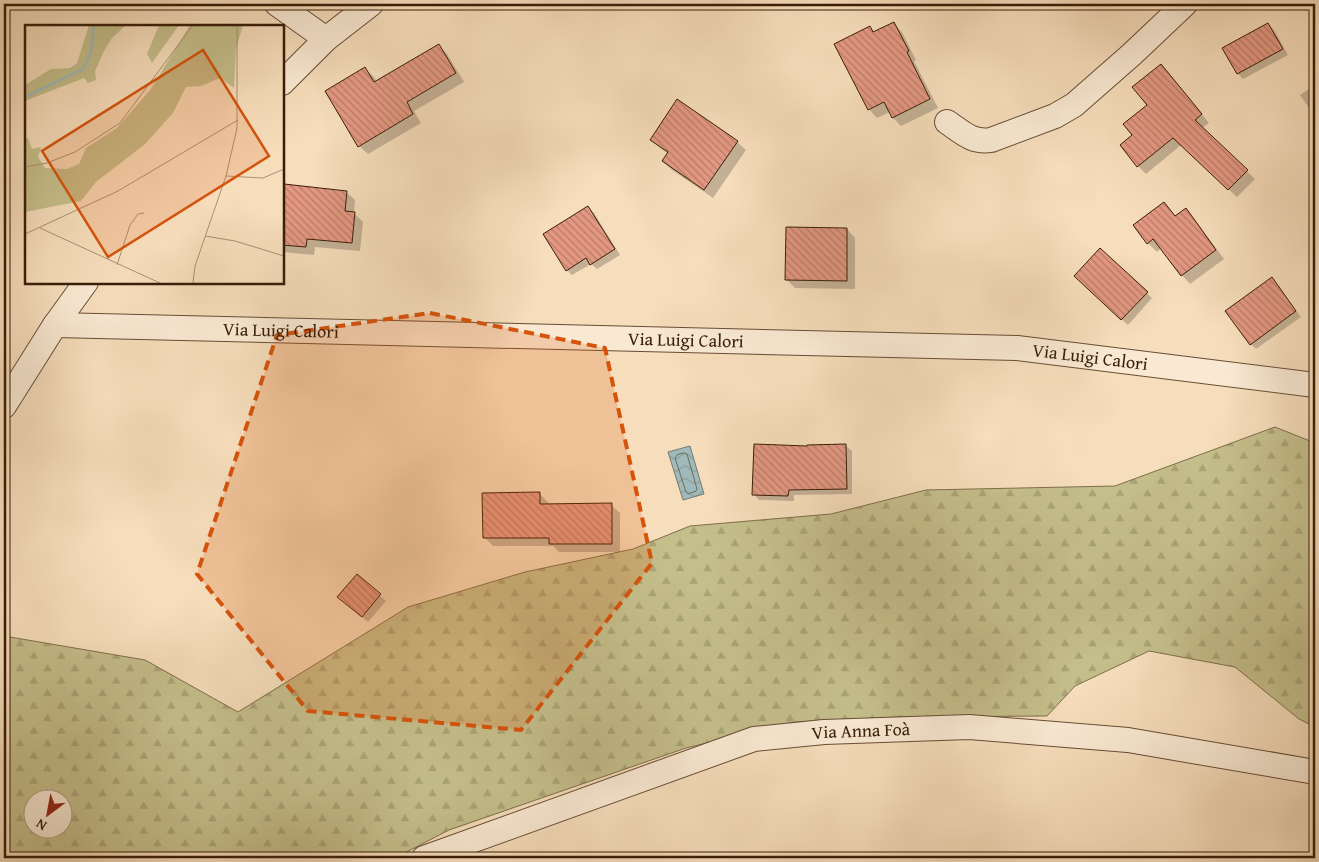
<svg xmlns="http://www.w3.org/2000/svg" width="1319" height="862" font-family="'Gentium Book Plus',serif">
  <style>
    .forest { fill: url(#forest-firs); stroke: #7e6e4a; fill-rule: evenodd }
    .water { fill: url(#water-waves); stroke: #767b72 }
    .shadow { fill: #0003 }
    .lines { fill: none; stroke-linecap: round; stroke-linejoin: round }
    .shore { stroke: #6c6c60; stroke-width: 1 }
    .building { fill: url(#building-back-hatch); stroke: #391d08 }
    .minor-casing { stroke: #684d35; stroke-width: 26 }
    .minor { stroke: #f9e9d3; stroke-width: 24 }
    .marked { fill: #d6530c; fill-opacity: 0.2; stroke: #d6530c; stroke-width: 4; stroke-dasharray: 10 6; stroke-linejoin: round }
    .labels { text-anchor: middle; stroke-width: 4.5; stroke-linejoin: round; paint-order: stroke }
    .street-label { font-size: 18px; fill: #391d08; stroke: #f9e9d3 }
    .inset-river { fill: none; stroke: #9fbab9; stroke-width: 2.5 }
    .inset-road { fill: none; stroke: #aa9073; stroke-width: 1 }
    .view { fill: #d6530c; fill-opacity: 0.15; stroke: #d6530c; stroke-width: 2.5 }
    .inset-edge { fill: none; stroke: #391d08; stroke-width: 2.5 }
  </style>
  <defs>
    <pattern id="forest-firs" width="22" height="20" patternUnits="userSpaceOnUse" patternTransform="scale(1.25)"><rect width="22" height="20" fill="#c4be8b"/><path d="M5 1l3.5 6h-7zM16 11l3.5 6h-7z" fill="#a9a376"/></pattern>
    <pattern id="water-waves" width="16" height="10" patternUnits="userSpaceOnUse" patternTransform="scale(1.25)"><rect width="16" height="10" fill="#9fbab9"/><path d="M0 5q4-4 8 0t8 0" fill="none" stroke="#8a9f9e"/></pattern>
    <pattern id="building-back-hatch" width="6" height="6" patternUnits="userSpaceOnUse" patternTransform="scale(1.25)"><rect width="6" height="6" fill="#e39882"/><path d="M-1 5l2 2M0 0l6 6M5-1l2 2" fill="none" stroke="#b97b68"/></pattern>
  </defs>
  <rect width="100%" height="100%" fill="#f6ddbb"/>
  <filter id="stains"><feTurbulence type="fractalNoise" baseFrequency=".004" numOctaves="4"/><feColorMatrix values="0 0 0 0 .2 0 0 0 0 .09 0 0 0 0 .02 0 0 0 .5 -.17"/></filter>
  <radialGradient id="worn" r=".72"><stop offset=".6" stop-color="#630" stop-opacity="0"/><stop offset="1" stop-color="#630" stop-opacity=".3"/></radialGradient>
  <path class="forest" d="M1275 427 1315 443V727L1299 719 1235 667 1149 651 1075 686 1047 716 898 717 794 722 686 748 449 830 395 858H4V636L145 660 238 712 408 607 525 572 633 549 690 526 831 514 926 490 1115 486ZM32 800H62V830H32Z"/>
  <path class="water" d="M690 446 704 494 683 500 668 452Z"/>
  <g class="shadow">
    <path d="M893 23 902 32 916 60 914 61 938 108 901 126 893 118 890 112 877 118 869 109V27L875 32Z"/>
    <path d="M1268 24 1274 30 1288 55 1243 79 1238 74Z"/>
    <path d="M439 46 447 54 464 82 414 111 421 123 368 154 359 146 365 69 374 77 377 82Z"/>
    <path d="M1161 66 1169 73 1209 123 1202 128 1255 179 1237 197 1181 145 1146 174 1138 166 1134 135 1149 105Z"/>
    <path d="M1315 85V117L1300 95Z"/>
    <path d="M652 140 737 142 746 150 713 198 672 170 663 161 668 154 660 148Z"/>
    <path d="M346 192 355 200 354 213 363 222 360 251 315 247 314 255 282 252V198Z"/>
    <path d="M1164 204 1176 217 1185 210 1194 218 1224 259 1190 284 1182 275 1161 248 1157 252 1148 243Z"/>
    <path d="M588 207 594 213 620 255 597 269 591 264 572 275 567 270Z"/>
    <path d="M847 229 855 238V289L795 288 786 279Z"/>
    <path d="M1100 250 1152 298 1128 325 1076 276Z"/>
    <path d="M1272 279 1277 284 1301 317 1256 349 1251 344Z"/>
    <path d="M846 446 852 451V494L794 495V501L759 500 754 494 808 447Z"/>
    <path d="M539 493 548 502V505H611L620 513V552H559L553 546H493L484 537Z"/>
    <path d="M357 576 386 601 368 622 345 602Z"/>
  </g>
  <g class="lines">
    <path class="shore" d="M684 453 687 454 697 489 696 491 688 494 686 492 675 458 677 455Z"/>
  </g>
  <g class="building">
    <path d="M894 22 909 51 907 52 930 99 892 118 884 102 868 110 834 44 870 26 873 32Z"/>
    <path d="M1268 23 1283 49 1237 74 1222 48Z"/>
    <path d="M439 44 456 73 407 102 413 114 358 147 325 91 365 67 374 82Z"/>
    <path d="M1161 64 1202 114 1195 120 1248 170 1228 190 1173 138 1137 167 1120 145 1132 135 1123 124 1147 105 1132 87Z"/>
    <path d="M677 99 738 141 704 190 662 161 668 152 650 140Z"/>
    <path d="M284 184 347 191 345 211 355 212 352 243 307 239 306 247 282 245V199Z"/>
    <path d="M1164 202 1175 216 1186 208 1216 250 1181 276 1153 239 1147 244 1133 225Z"/>
    <path d="M588 206 615 249 590 265 586 258 566 271 543 234Z"/>
    <path d="M786 227 847 228V281L785 280Z"/>
    <path d="M1100 248 1148 292 1121 320 1074 276Z"/>
    <path d="M1272 277 1296 311 1250 345 1225 311Z"/>
    <path d="M754 444 807 446V445L846 444 847 489 789 490 788 496 752 495Z"/>
    <path d="M540 492V504L612 503V544H549V538H483L482 493Z"/>
    <path d="M357 574 381 594 362 617 337 597Z"/>
  </g>
  <g class="lines">
    <g class="minor-casing">
      <g id="minor">
        <path d="M277 4 326 39"/>
        <path d="M282 83 326 39 371 4"/>
        <path d="M947 122C962 132 972 143 991 140L1055 116 1074 105 1131 55 1185 4"/>
        <path id="s1" d="M55 325 1017 348 1315 385"/>
        <path d="M4 406 55 325 86 282"/>
        <path id="s2" d="M424 858 754 739 824 732 969 727 1128 740 1315 772"/>
      </g>
    </g>
    <use href="#minor" class="minor"/>
  </g>
  <path class="marked" d="M430 313 605 348 652 563 521 730 308 711 197 574 277 335Z"/>
  <g class="labels">
    <g class="street-label">
      <text dy="6" stroke="none"><textPath href="#s1" startOffset="226">Via Luigi Calori</textPath></text>
      <text dy="6" stroke="none"><textPath href="#s1" startOffset="631">Via Luigi Calori</textPath></text>
      <text dy="6" stroke="none"><textPath href="#s1" startOffset="1036">Via Luigi Calori</textPath></text>
      <text dy="6" stroke="none"><textPath href="#s2" startOffset="458">Via Anna Foà</textPath></text>
    </g>
  </g>
  <g transform="translate(25 25)">
    <rect width="259" height="259" fill="#f6ddbb"/>
    <path d="M64 0H101L87 13 79 26 70 46 71 55 63 58 59 53 0 76V60L26 44 45 43 52 38ZM134 0H154L127 38 122 29ZM165 0H218L211 24 209 63 195 53 176 61 161 62 148 88 120 119 71 157 56 176 0 187V114L3 113 7 124 16 122 13 132 20 143 42 144 54 139 61 123 92 103 126 64Z" fill="#c4be8b"/>
    <path class="inset-river" d="M0 72 58 44 66 27 69 0"/>
    <path class="inset-road" d="M0 142 22 138 50 127 95 98 168 0M201 151 238 153 259 144M15 203 135 258M0 209 93 166 213 95M180 211 210 216 259 231M92 240 105 200 113 189 119 188M168 258 170 241 201 151 212 103V0"/>
    <path class="view" d="M178 25 244 131 83 232 17 126Z"/>
    <rect width="259" height="259" class="inset-edge"/>
  </g>
  <rect width="1319" height="862" fill="none" stroke="#f6ddbb" stroke-width="20"/>
  <rect x="5" y="5" width="1309" height="852" fill="none" stroke="#391d08" stroke-width="2.5"/>
  <rect x="10" y="10" width="1299" height="842" fill="none" stroke="#391d08"/>
  <g transform="translate(48 814) rotate(212)"><circle r="24" fill="#f9e9d3" stroke="#ac9782"/>
  <path d="M0-4L9 19L0 12L-9 19Z" fill="#8f2418"/>
  <text y="-8" font-size="14" font-weight="bold" text-anchor="middle" fill="#391d08">N</text>
  </g>
  <rect width="100%" height="100%" filter="url(#stains)"/>
  <rect width="100%" height="100%" fill="url(#worn)"/>
</svg>
